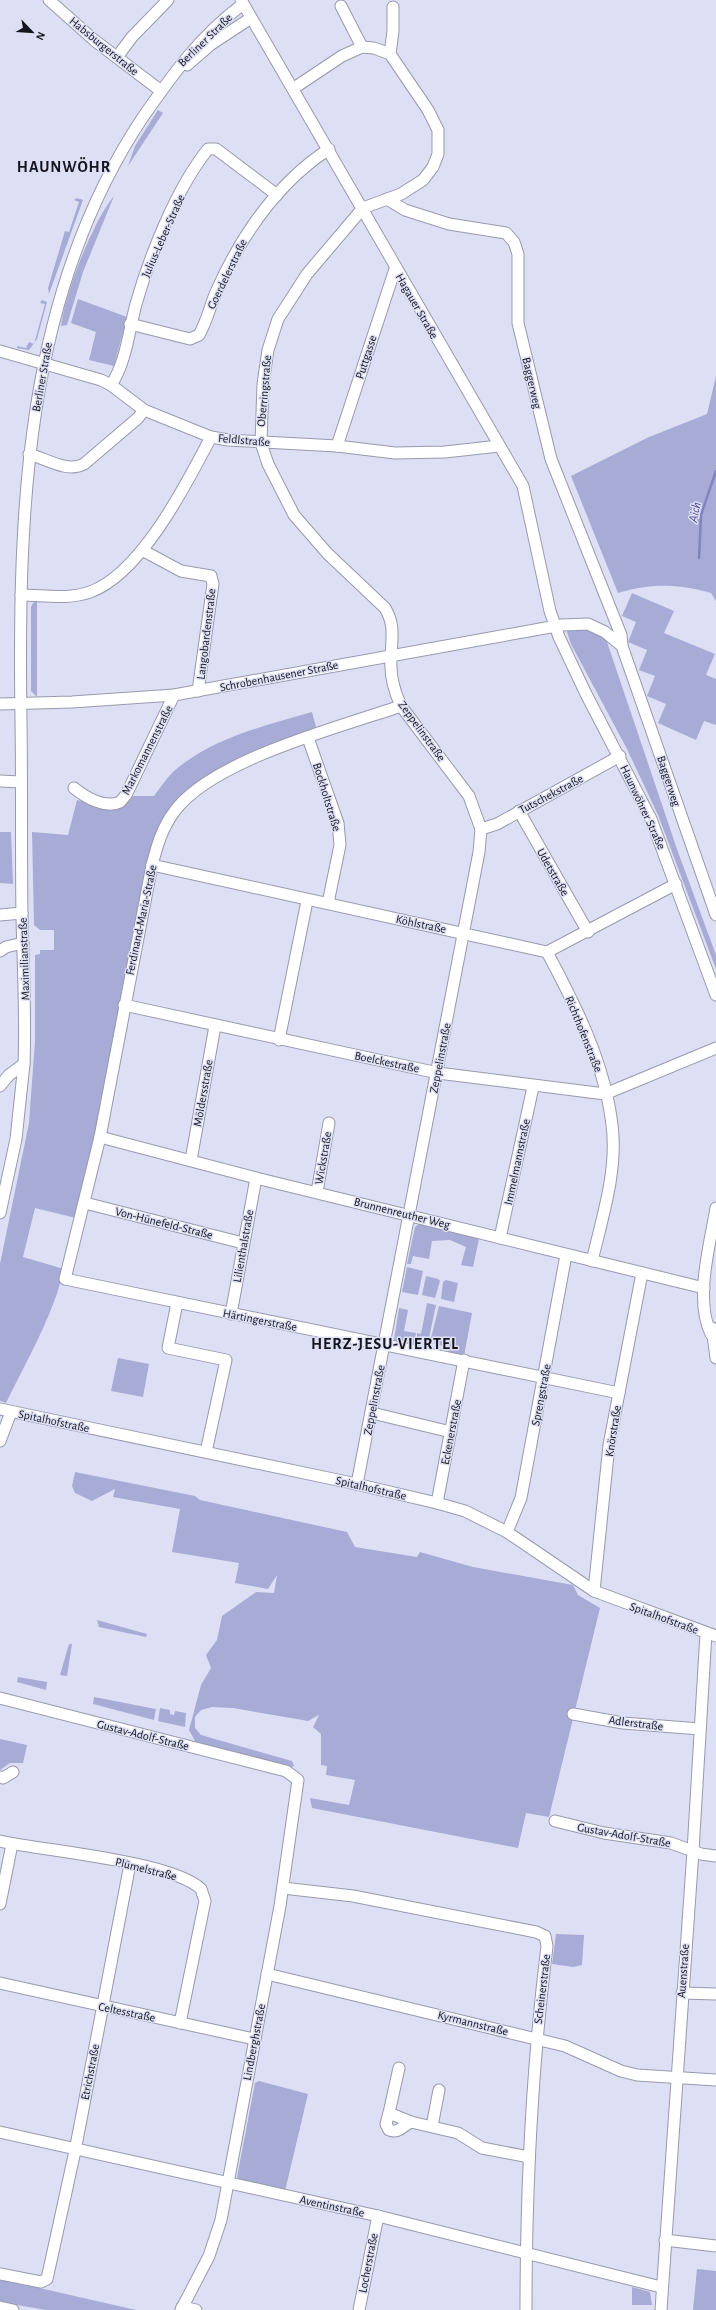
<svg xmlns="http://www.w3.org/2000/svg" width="716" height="2310" font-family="'Alegreya Sans',sans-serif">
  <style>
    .green { fill: #a7abd5 }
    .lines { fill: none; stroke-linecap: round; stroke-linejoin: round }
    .stream { stroke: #8185bf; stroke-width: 2.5 }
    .minor-casing { stroke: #9799ad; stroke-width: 13 }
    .minor { stroke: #fff; stroke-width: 11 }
    .labels { text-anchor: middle; stroke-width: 3; stroke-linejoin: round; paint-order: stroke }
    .street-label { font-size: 12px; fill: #15151d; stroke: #dde0f5 }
    .water-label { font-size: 13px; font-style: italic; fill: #46468e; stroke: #dde0f5 }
    .district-label { font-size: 16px; font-weight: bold; letter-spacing: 1px; fill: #15151d; stroke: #dde0f5 }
  </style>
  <rect width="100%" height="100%" fill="#dde0f5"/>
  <g class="green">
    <path d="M158 110 163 113 128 166 135 146Z"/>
    <path d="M114 196 83 272 67 325 61 326C65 293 93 221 114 196Z"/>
    <path d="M77 198 83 200 49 294 48 288 65 231 69 232 79 202 74 200Z"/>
    <path d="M78 299 127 317 114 366 89 360 96 332 71 323Z"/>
    <path d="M42 300 47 302 37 339 29 350 17 348V346L26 348 29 342 34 344 45 304 40 303Z"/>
    <path d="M716 376V601L711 593C677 584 652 583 618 593L571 476 649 437 707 414Z"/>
    <path d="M632 593 674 611 664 633 715 654 706 675 716 679V725L704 721 696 740 658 723 666 704 647 696 655 676 639 670 647 650 628 642 636 622 622 616Z"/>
    <path d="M37 601V697L31 691V607L33 603Z"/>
    <path d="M573 627 587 629 606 639 678 852 716 955V969L658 815 627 749 571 644 567 632Z"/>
    <path d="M312 712 317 731 245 758 197 782 183 796 149 864 120 1004 95 1140 76 1218 35 1208 23 1257 64 1269C53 1316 27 1360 6 1403L0 1401V1264L29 1123 35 1041V955L40 954V950H54V930H40L34 925 32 832 68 835 77 800 116 809 131 796H154C160 788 166 779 173 772 211 738 264 726 312 712Z"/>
    <path d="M0 832H11L13 884 0 883Z"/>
    <path d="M419 1224 479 1239 473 1267 461 1265 466 1247 450 1240 432 1241 429 1259 413 1256 411 1264H407L415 1227Z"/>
    <path d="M407 1267 423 1271 418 1295 402 1292Z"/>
    <path d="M426 1276 438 1279 440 1281 435 1298 422 1295Z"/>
    <path d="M446 1280 458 1283 454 1302 441 1299 443 1282Z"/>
    <path d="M427 1303 436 1305 429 1338 422 1336 420 1347 417 1346 419 1338 417 1337V1333L421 1334Z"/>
    <path d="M439 1306 472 1313 464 1356 448 1353 449 1347 434 1344 435 1339 431 1338Z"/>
    <path d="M399 1308 408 1310 404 1331 416 1333 414 1345 394 1340Z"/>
    <path d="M118 1358 149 1364 143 1397 111 1391Z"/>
    <path d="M75 1472 195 1496 200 1500 347 1532 355 1547 417 1557 420 1552 473 1567 573 1585 578 1595 600 1608 549 1817 526 1813 518 1848 312 1808 310 1798 349 1805 355 1780 326 1775 327 1766 321 1765V1734L313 1727 319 1715 308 1721 233 1708 212 1707 201 1710 195 1717V1728L201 1735 292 1761 294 1766 290 1768 196 1743 189 1730 201 1685 211 1668 206 1655 217 1640 222 1616 256 1592 274 1593 277 1575 268 1589 235 1583 239 1563 172 1552 180 1509 113 1497 115 1489 92 1501 75 1493 72 1486Z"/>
    <path d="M97 1620 147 1634 146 1637 99 1627Z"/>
    <path d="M69 1644H72L67 1676 60 1675Z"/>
    <path d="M18 1677 47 1682 46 1690 17 1682Z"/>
    <path d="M94 1697 156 1709 154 1720 93 1704Z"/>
    <path d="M160 1708 170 1710V1714L174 1715 175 1711 186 1713 185 1727 158 1721Z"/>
    <path d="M0 1739 27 1745 23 1763H10L0 1770Z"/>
    <path d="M556 1934 584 1935 582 1965 573 1967 552 1964Z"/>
    <path d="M259 2081 308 2094 285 2191 240 2181 237 2177 255 2083Z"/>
    <path d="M697 2269 716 2271V2310H693Z"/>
    <path d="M0 2279 136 2310H46L0 2302Z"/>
    <path d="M632 2287 650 2292 652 2305H632Z"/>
  </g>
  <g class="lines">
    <path class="stream" d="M699 558 701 515 716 471"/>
    <g class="minor-casing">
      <g id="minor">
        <path d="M49 0 94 40 161 91"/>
        <path d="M241 0 523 486 550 611 559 637 586 694 651 819 716 995"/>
        <path d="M341 6 362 47"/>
        <path d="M390 54 393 31V7"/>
        <path d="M117 57 132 37 168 0"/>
        <path d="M187 65 210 45 251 18"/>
        <path d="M294 88 342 56 362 47 374 48 390 54 428 110 438 130V154L433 167 423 180 401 194 363 208 307 274 278 319 268 350 263 384 261 443 268 464 294 515 327 553 385 608C396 626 391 641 391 660 390 675 395 693 401 706L469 796 481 829 479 852 357 1484"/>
        <path d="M387 199 405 210 449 224 506 233 514 242 518 254V323L551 459 621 635 622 646"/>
        <path d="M130 324 190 339 199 335C207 321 210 306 216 292 241 236 277 183 329 149"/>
        <path d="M0 351 101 380 111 385 144 410 211 437 228 440 337 446 395 453 445 452 499 446"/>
        <path d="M111 385C126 363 129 330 136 304 150 255 176 189 208 149H216L277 195"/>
        <path d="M337 446 395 269"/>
        <path d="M29 454C47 459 67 473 84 464L138 418 144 410"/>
        <path d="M142 550 181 571 211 576 213 584 198 691"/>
        <path d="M21 595C43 595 68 600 90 592 141 574 187 483 211 437"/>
        <path d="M0 704 72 702 174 695 562 625 588 624 605 632 622 646 716 915"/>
        <path d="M401 706C340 727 211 760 174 812 162 828 157 846 152 865L100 1137 65 1279 619 1393"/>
        <path d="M308 738 338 823 340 845 328 903"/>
        <path d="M0 781 21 782"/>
        <path d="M74 788C85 797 105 809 120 802L126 795 174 695"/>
        <path d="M519 811 588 932"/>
        <path d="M481 829 497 824 620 756"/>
        <path d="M152 865 547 952 676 884"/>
        <path d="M0 915 22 913"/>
        <path d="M0 951 6 947 23 943"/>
        <path d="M547 952C576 1006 605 1064 612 1125 618 1170 602 1218 592 1261"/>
        <path d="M124 1005 438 1073 605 1094 716 1048"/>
        <path d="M279 1040 307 901"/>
        <path d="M0 1086 9 1075 24 1064"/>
        <path d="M100 1137 256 1178 704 1288"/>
        <path d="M191 1160 215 1026"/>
        <path d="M317 1192 329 1123"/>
        <path d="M85 1203 243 1243"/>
        <path d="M0 1213 16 1139 24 1064C26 1015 23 966 22 917 21 851 22 786 21 720 18 513 24 295 143 117 173 74 200 36 243 4"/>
        <path d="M500 1238 533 1087"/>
        <path d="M177 1303 168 1348 226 1360 206 1452"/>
        <path d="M231 1314 256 1178"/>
        <path d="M712 1328 716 1358"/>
        <path d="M711 1334C694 1299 710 1245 716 1208"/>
        <path d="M0 1409 347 1482 437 1503 465 1511 507 1532 594 1591 716 1636"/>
        <path d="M372 1413 451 1432"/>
        <path d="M0 1441 11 1412"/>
        <path d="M437 1503 464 1360"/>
        <path d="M507 1532 521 1498 566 1255"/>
        <path d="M594 1591 609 1445 642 1273"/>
        <path d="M0 1698 286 1771 298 1780 280 1906 221 2220 209 2256 181 2310"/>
        <path d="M573 1714 623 1723 700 1729"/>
        <path d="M0 1777 3 1778 13 1772"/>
        <path d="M555 1821 604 1833 671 1843 701 1854 716 1856"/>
        <path d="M0 1841C45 1851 171 1861 201 1889L205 1901 180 2023"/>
        <path d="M283 1888 353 1896 536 1932 545 1936 547 1946C532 2067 526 2188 526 2310"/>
        <path d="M0 1904 12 1844"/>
        <path d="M267 1974 565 2046 621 2071 637 2075 716 2080"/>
        <path d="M0 1983 254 2039"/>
        <path d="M682 1993 716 1994"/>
        <path d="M399 2068 389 2113 411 2122 458 2133 482 2148 529 2157"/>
        <path d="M389 2113 386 2124 389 2130C399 2134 402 2126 411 2122"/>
        <path d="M432 2126 439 2090"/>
        <path d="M0 2132 378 2216 661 2287"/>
        <path d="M665 2240 716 2246"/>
        <path d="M0 2274 41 2282 47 2279 75 2151 130 1864"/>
        <path d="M0 2307 13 2310"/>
        <path d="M182 2307 196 2310"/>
        <path d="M359 2310 378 2216"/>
        <path d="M661 2310 693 1851 706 1633"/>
      </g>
    </g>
    <use href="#minor" class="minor"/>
  </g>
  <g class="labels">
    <g class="street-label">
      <text transform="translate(205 40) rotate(-44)" y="4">Berliner Straße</text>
      <text transform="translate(104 46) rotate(39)" y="4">Habsburgerstraße</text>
      <text transform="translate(163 236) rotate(-66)" y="4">Julius-Leber-Straße</text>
      <text transform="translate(227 274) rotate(-64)" y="4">Goerdelerstraße</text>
      <text transform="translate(417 306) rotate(60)" y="4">Hagauer Straße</text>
      <text transform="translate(366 357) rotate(-72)" y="4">Puttgasse</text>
      <text transform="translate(42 377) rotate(-80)" y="4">Berliner Straße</text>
      <text transform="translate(532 383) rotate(77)" y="4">Baggerweg</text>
      <text transform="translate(264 391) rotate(-85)" y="4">Oberringstraße</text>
      <text transform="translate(244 440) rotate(5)" y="4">Feldlstraße</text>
      <text transform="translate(206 634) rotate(-83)" y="4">Langobardenstraße</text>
      <text transform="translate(279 676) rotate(-11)" y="4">Schrobenhausener Straße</text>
      <text transform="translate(422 731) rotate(54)" y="4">Zeppelinstraße</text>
      <text transform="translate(147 750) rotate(-63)" y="4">Markomannenstraße</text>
      <text transform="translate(669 781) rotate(72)" y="4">Baggerweg</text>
      <text transform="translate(551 794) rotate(-28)" y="4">Tutschekstraße</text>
      <text transform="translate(327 797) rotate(73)" y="4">Bockholtstraße</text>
      <text transform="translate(643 807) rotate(65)" y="4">Haunwöhrer Straße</text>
      <text transform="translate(553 872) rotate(60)" y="4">Udetstraße</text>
      <text transform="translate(141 920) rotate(-78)" y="4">Ferdinand-Maria-Straße</text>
      <text transform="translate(421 924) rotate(12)" y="4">Köhlstraße</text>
      <text transform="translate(24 959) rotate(-92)" y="4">Maximilianstraße</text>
      <text transform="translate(584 1034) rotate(68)" y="4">Richthofenstraße</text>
      <text transform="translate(440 1058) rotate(-79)" y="4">Zeppelinstraße</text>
      <text transform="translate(387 1062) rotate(12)" y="4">Boelckestraße</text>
      <text transform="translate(203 1093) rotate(-80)" y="4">Möldersstraße</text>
      <text transform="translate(323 1158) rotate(-80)" y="4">Wickstraße</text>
      <text transform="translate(517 1162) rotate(-78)" y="4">Immelmannstraße</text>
      <text transform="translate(402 1213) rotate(14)" y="4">Brunnenreuther Weg</text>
      <text transform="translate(164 1223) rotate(14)" y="4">Von-Hünefeld-Straße</text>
      <text transform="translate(243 1246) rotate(-80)" y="4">Lilienthalstraße</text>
      <text transform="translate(260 1320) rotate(11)" y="4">Härtingerstraße</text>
      <text transform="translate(541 1395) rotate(-79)" y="4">Sprengstraße</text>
      <text transform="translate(374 1400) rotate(-79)" y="4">Zeppelinstraße</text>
      <text transform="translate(54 1421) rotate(12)" y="4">Spitalhofstraße</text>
      <text transform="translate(613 1431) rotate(-81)" y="4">Knörstraße</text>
      <text transform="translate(451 1432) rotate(-79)" y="4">Eckenerstraße</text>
      <text transform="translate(371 1488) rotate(13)" y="4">Spitalhofstraße</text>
      <text transform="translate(664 1618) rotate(20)" y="4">Spitalhofstraße</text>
      <text transform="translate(636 1723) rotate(7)" y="4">Adlerstraße</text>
      <text transform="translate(143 1735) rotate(14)" y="4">Gustav-Adolf-Straße</text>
      <text transform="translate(624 1835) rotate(10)" y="4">Gustav-Adolf-Straße</text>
      <text transform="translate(146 1869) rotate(14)" y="4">Plümelstraße</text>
      <text transform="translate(683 1971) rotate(-86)" y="4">Auenstraße</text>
      <text transform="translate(542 1989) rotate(-83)" y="4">Scheinerstraße</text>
      <text transform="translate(127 2012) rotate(12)" y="4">Celtesstraße</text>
      <text transform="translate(473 2023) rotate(14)" y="4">Kyrmannstraße</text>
      <text transform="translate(254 2042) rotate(-79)" y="4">Lindberghstraße</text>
      <text transform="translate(90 2072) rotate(-79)" y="4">Etrichstraße</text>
      <text transform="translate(332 2206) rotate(12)" y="4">Aventinstraße</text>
      <text transform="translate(368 2263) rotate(-79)" y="4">Locherstraße</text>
    </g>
    <g class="water-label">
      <text transform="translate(694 512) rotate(-78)" y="5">Aich</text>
    </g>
    <g class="district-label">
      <text x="64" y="172">HAUNWÖHR</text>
      <text x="385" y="1349">HERZ-JESU-VIERTEL</text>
    </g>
  </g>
  <g transform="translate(32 32) rotate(115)" stroke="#dde0f5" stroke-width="3" paint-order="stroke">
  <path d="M0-3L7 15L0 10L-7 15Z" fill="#15151d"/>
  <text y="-6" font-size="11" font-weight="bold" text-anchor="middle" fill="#15151d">N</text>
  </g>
</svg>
